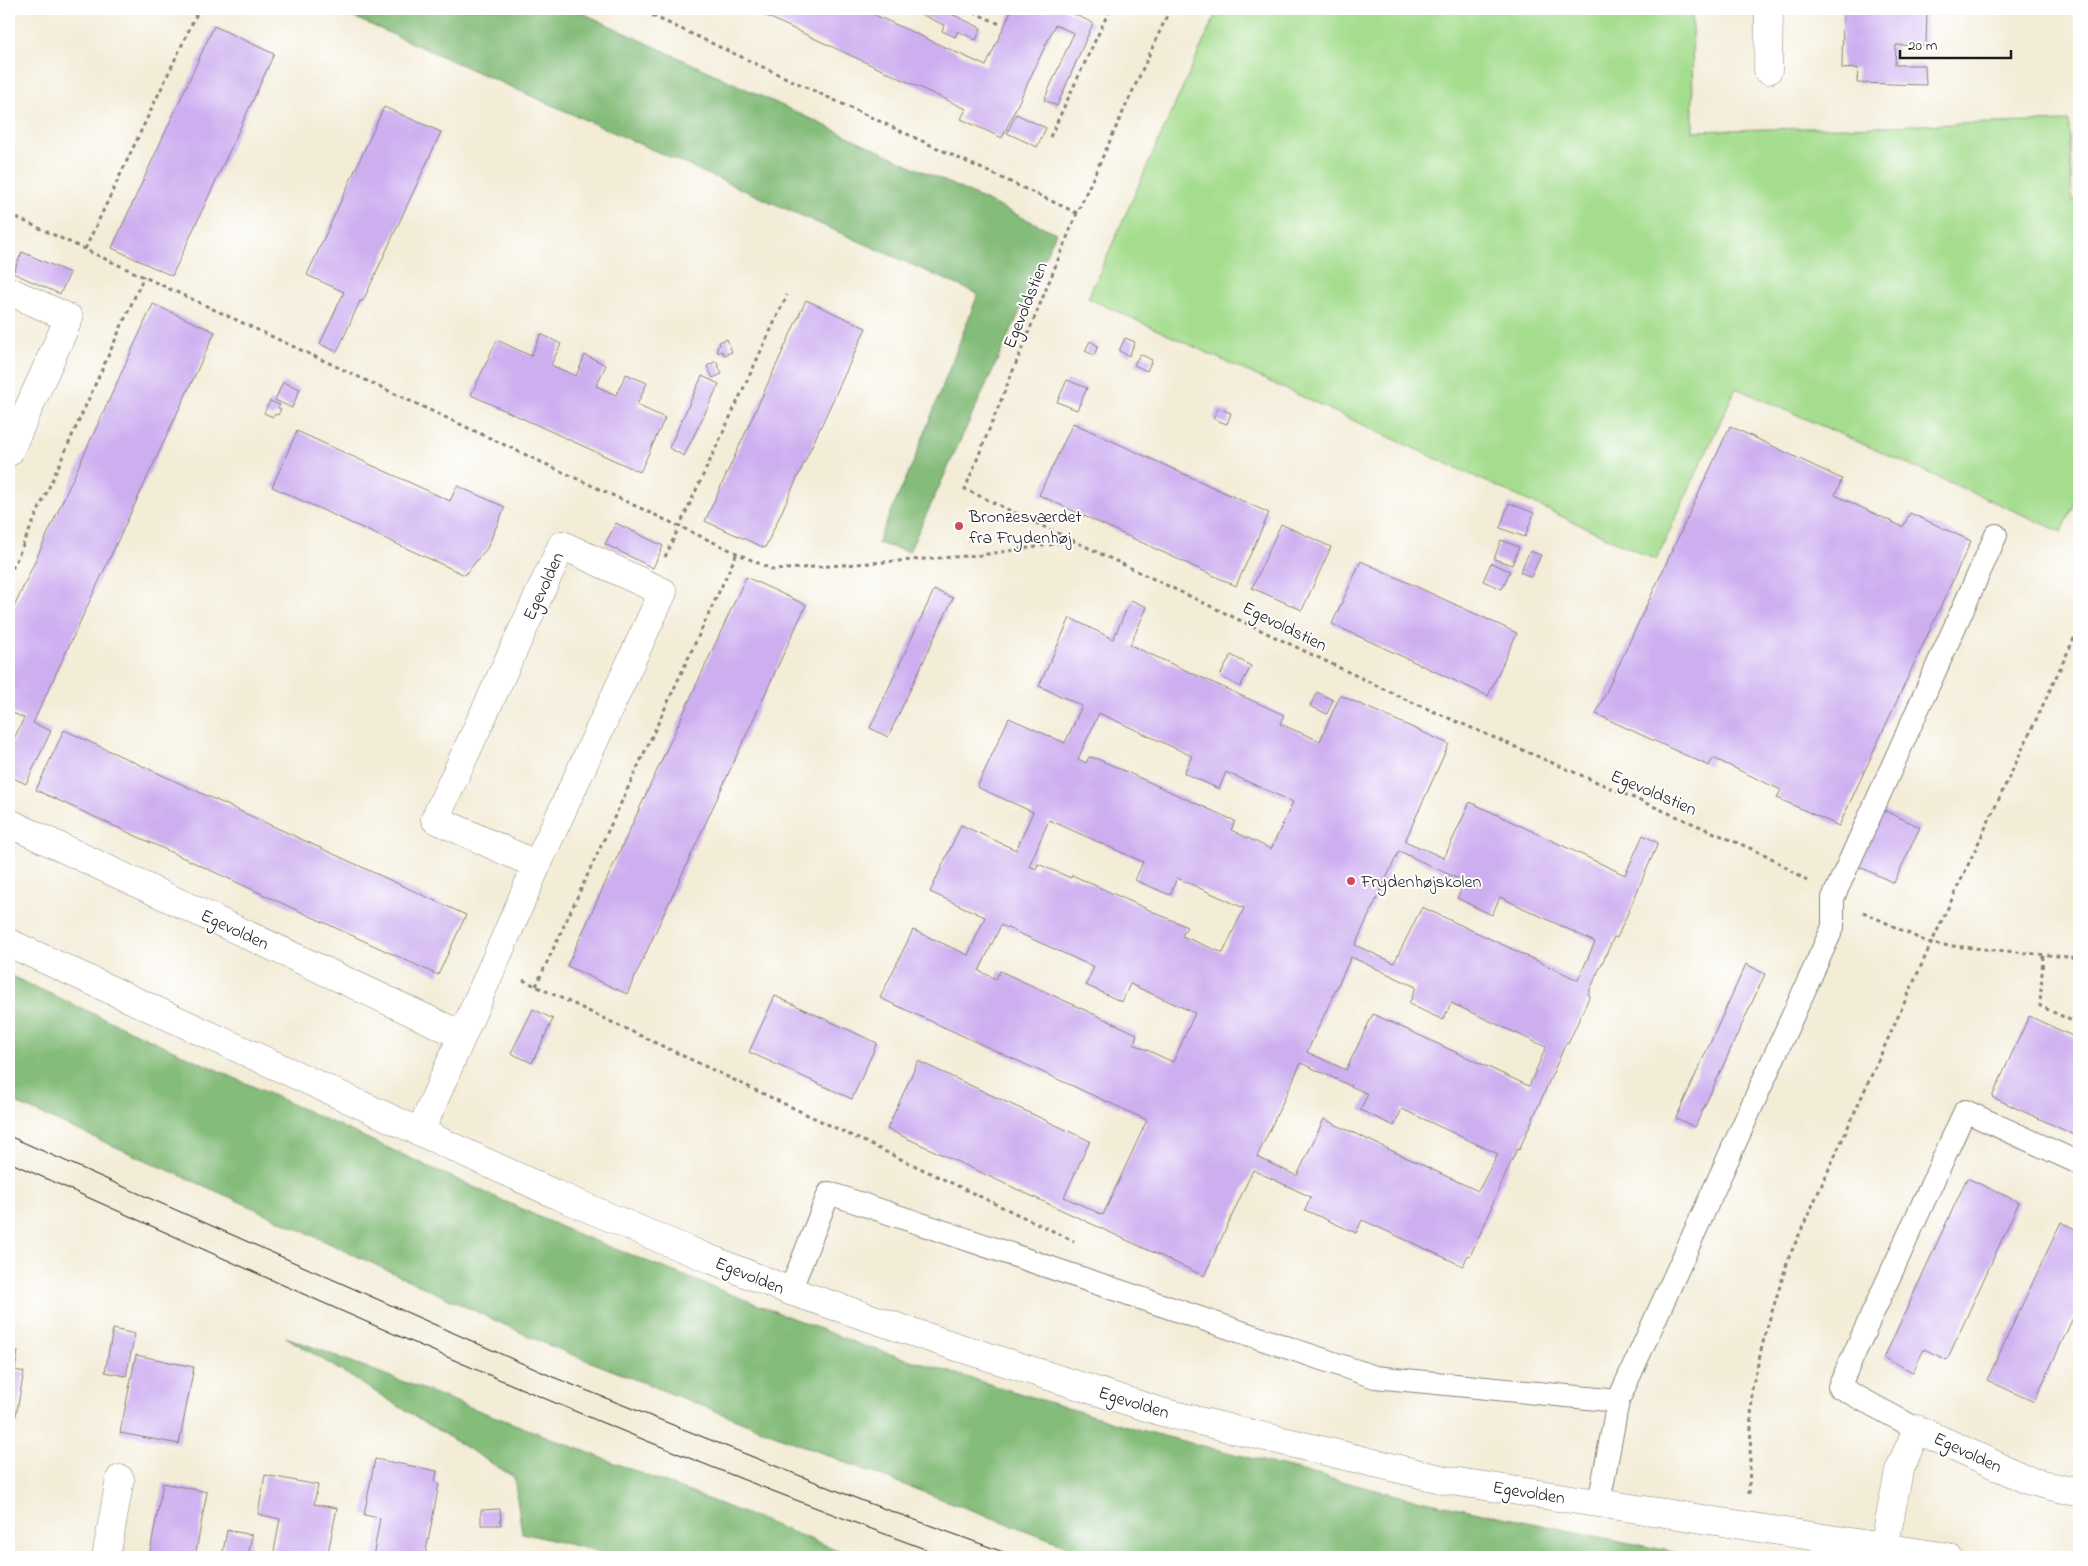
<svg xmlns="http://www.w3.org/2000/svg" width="2088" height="1566" font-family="'Indie Flower',sans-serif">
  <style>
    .green { fill: #a5dd8e; stroke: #607c55 }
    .forest { fill: #84bc79; stroke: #506c4a }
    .building { fill: #cdaff0; fill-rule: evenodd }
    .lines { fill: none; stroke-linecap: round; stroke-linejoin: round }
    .service-casing { stroke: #88847a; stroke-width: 24 }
    .minor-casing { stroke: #88847a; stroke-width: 29 }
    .tertiary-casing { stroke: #88847a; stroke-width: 29 }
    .path { stroke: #88847a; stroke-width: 3; stroke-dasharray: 4 4; stroke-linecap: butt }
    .service { stroke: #fff; stroke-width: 22 }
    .minor { stroke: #fff; stroke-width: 28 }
    .tertiary { stroke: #fff; stroke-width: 28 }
    .tram { stroke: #1c1c1c; stroke-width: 1 }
    .tertiary-bridge-casing { stroke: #88847a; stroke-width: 29; stroke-linecap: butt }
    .tertiary-bridge { stroke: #fff; stroke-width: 28 }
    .poi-dot { fill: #d1495b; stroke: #fff; stroke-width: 2 }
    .labels { text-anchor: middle; stroke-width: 4; stroke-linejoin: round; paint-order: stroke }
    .street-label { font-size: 18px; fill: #1c1c1c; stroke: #fff }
    .poi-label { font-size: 18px; fill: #1c1c1c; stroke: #fff; text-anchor: start }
  </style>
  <rect width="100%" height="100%" fill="#fff"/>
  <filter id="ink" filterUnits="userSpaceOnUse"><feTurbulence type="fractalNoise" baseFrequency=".02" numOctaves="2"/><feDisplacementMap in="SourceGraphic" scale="10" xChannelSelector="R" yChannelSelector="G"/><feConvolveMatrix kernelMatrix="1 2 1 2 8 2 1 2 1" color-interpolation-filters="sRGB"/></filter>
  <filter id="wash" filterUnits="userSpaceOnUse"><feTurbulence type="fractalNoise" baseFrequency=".0096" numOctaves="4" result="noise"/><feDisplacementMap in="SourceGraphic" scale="20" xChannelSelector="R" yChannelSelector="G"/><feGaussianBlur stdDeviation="1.12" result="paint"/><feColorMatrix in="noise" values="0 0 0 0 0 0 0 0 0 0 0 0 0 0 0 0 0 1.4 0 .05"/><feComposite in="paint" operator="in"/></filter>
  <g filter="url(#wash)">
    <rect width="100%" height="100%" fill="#f3ecd7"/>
    <path class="green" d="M1218 9H1692L1693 131 2069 121 2072 200H2079V494L2062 532 1736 388 1656 560 1088 298Z"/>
    <g class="forest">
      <path d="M335 9H574L1056 233 909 552 877 543 913 463 978 294Z"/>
      <path d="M9 975 572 1232 861 1345 1140 1430 1396 1495 1698 1557H1097L870 1472 548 1345 234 1199 9 1100Z"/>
      <path d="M286 1337 538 1433 856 1557H622L522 1533 514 1477Z"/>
    </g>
    <g id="blocks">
      <g class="building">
        <path d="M751 9H862L986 66 1012 9H1063L1093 23 1057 106 1044 100 1074 33 1055 25 1002 138 961 119 966 109Z"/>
        <path d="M910 9H941L981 28 976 40 958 31 955 37 942 31 944 25Z"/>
        <path d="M1843 9 1927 10 1926 46 1896 45 1895 65H1925L1926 85 1857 83 1858 68 1842 69Z"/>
        <path d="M214 26 274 54 172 276 112 248Z"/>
        <path d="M384 107 441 132 363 301H360L337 352 320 344 344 292 307 275Z"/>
        <path d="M1016 114 1046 128 1037 147 1007 133Z"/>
        <path d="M22 252 70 273 60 294 13 273Z"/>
        <path d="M806 300 866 328 765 548 705 521Z"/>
        <path d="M153 304 215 332 33 723 51 731 26 784 9 776V749L24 718 9 711V618Z"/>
        <path d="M541 334 561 344 551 365 576 376 585 355 606 365 596 386 616 395 626 374 647 383 637 405 665 418 640 472 471 395 497 340 531 356Z"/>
        <path d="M1125 338 1135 342 1129 356 1119 351Z"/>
        <path d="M727 339 732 352 724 355 722 351 718 353 717 347 720 345 719 342Z"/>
        <path d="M1090 341 1098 346 1094 355 1085 351Z"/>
        <path d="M1140 354 1152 360 1147 371 1134 365Z"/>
        <path d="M716 361 722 374 713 378 707 366Z"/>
        <path d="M702 376 719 384 684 456 669 448Z"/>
        <path d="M1067 380 1087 388 1077 410 1057 402Z"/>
        <path d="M283 382 300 389 292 408 275 400Z"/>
        <path d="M270 401 280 405 278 408 281 409 278 415 275 414 273 417 264 413Z"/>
        <path d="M1218 408 1231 413 1227 424 1213 419Z"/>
        <path d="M1073 423 1269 513 1236 586 1039 495Z"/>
        <path d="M1730 426 1842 479 1835 495 1903 527 1910 513 1971 541 1839 826 1777 798 1781 790 1713 758 1709 766 1596 714Z"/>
        <path d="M297 431 450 501 457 486 505 507 487 548 465 575 272 487Z"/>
        <path d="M1509 503 1534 513 1525 537 1500 528Z"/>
        <path d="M616 523 663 546 653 568 605 544Z"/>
        <path d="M1281 524 1331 547 1302 610 1252 588Z"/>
        <path d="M1501 540 1519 547 1512 565 1494 559Z"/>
        <path d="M1530 551 1541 555 1531 577 1520 572Z"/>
        <path d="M1361 561 1517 633 1488 696 1332 624Z"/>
        <path d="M1491 563 1510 571 1502 589 1483 581Z"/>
        <path d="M746 577 806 605 627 994 567 966Z"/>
        <path d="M934 590 953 598 888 737 870 728Z"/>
        <path d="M1131 600 1147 607 1130 645 1284 715 1280 724 1320 741 1340 695 1449 744 1405 841 1444 858 1470 802 1625 875 1643 835 1658 843 1617 938 1614 937 1588 994 1590 995 1568 1044 1566 1043 1519 1150 1517 1149 1491 1207 1492 1208 1470 1256 1468 1255 1463 1266 1362 1220 1356 1233 1305 1210 1311 1197 1253 1170 1204 1276 887 1129 918 1061 1090 1141 1064 1197 1103 1215 1147 1120 880 998 913 930 968 955 985 917 930 892 961 825 1016 850 1033 812 977 787 1009 718 1065 743 1082 706 1039 686 1070 618 1113 639ZM1099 713 1192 756 1184 773 1219 789 1226 772 1293 802 1271 849 1231 830 1235 821 1098 759 1089 757 1086 763 1078 759ZM1049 820 1143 862 1135 880 1170 895 1177 878 1244 908 1223 953 1182 936 1187 927 1072 875 1071 878 1038 864 1036 869 1029 866ZM1399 851 1465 882 1457 898 1492 915 1500 897 1595 942 1578 980 1422 907 1394 963 1355 945ZM1001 925 1094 967 1086 985 1122 1002 1130 984 1195 1013 1173 1062 1134 1044 1137 1034 1000 971 996 979 979 971ZM1351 957 1416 987 1409 1004 1443 1020 1451 1003 1546 1047 1529 1086 1373 1014 1346 1070 1307 1052ZM1301 1063 1368 1094 1360 1110 1394 1126 1402 1109 1498 1154 1478 1191 1324 1119 1297 1176 1257 1157Z"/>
        <path d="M1231 655 1251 666 1240 687 1220 676Z"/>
        <path d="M1317 692 1333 700 1327 714 1310 706Z"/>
        <path d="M64 730 466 915 438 975 36 790Z"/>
        <path d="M1879 808 1920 827 1894 883 1854 864Z"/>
        <path d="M1746 964 1765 974 1695 1127 1676 1118Z"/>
        <path d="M775 996 877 1043 852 1099 749 1052Z"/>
        <path d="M533 1009 553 1019 532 1063 511 1053Z"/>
        <path d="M2029 1016 2079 1039V1137L1992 1097Z"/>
        <path d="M1967 1178 2019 1202 1947 1360 1924 1349 1913 1372 1884 1358Z"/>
        <path d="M2061 1222 2079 1231V1305L2034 1402 1987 1380Z"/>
        <path d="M113 1329 135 1334 126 1376 105 1372Z"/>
        <path d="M9 1349 18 1351 15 1370 24 1372 10 1448Z"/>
        <path d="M136 1355 194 1367 179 1444 120 1433Z"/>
        <path d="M375 1459 437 1471 435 1482 439 1484 425 1557H373L380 1518 364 1515Z"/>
        <path d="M265 1475 318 1485 314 1504 337 1508 327 1557H273L280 1519 258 1514Z"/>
        <path d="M163 1483 207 1492 195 1557H149Z"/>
        <path d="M500 1509 501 1525H481V1510Z"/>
        <path d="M9 1529H12L10 1543H9Z"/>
        <path d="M227 1530 252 1535 248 1557H222Z"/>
      </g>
    </g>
  </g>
  <g filter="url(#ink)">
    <use href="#blocks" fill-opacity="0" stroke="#88847a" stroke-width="1"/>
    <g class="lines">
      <g class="service-casing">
        <g id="service">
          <path d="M790 1291 829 1193 1375 1377 1618 1401 1833 927V898L1996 535"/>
          <path d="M1917 1429 1839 1387 1965 1111 2079 1163"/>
          <path d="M1599 1503 1618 1401"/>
        </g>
      </g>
      <g class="minor-casing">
        <g id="minor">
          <path d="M1768 70 1769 9"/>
          <path d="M9 291 69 318 9 452"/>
          <path d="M9 823 461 1035"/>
          <path d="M420 1132 537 865 663 592 562 545 435 819 537 865"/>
          <path d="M1884 1548 1899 1471 1917 1429 2030 1481 2079 1493"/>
          <path d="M106 1557 120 1479"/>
        </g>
      </g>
      <g class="tertiary-casing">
        <g id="tertiary">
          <path d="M9 943 557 1195 673 1244 790 1291 948 1344 1162 1412 1445 1480 1671 1514"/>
          <path d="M1798 1534 1948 1557"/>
        </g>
      </g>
      <g class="path">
        <path d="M638 9 1077 213"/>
        <path d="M966 9 1000 24"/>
        <path d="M1170 9 1077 213 965 489 1407 700 1768 856 1807 881"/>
        <path d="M1050 137 1110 9"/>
        <path d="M9 214 773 570 981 555 1075 541"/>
        <path d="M85 249 198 11"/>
        <path d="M665 557 787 295"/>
        <path d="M9 576 144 276"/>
        <path d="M1863 912 1931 944 2079 958"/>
        <path d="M2043 956 2040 1006 2079 1024"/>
        <path d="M523 980 1074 1241"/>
        <path d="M536 986 737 553"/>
        <path d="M1749 1494 1752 1389 1765 1334 1789 1257 1931 944 2079 628"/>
      </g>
      <use href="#service" class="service"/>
      <use href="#minor" class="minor"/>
      <use href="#tertiary" class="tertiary"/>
      <g class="tram">
        <path d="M9 1136 553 1377 863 1501 1017 1557"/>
        <path d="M9 1162C188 1242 366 1324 546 1399 678 1455 812 1507 946 1557"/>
      </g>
      <g class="tertiary-bridge-casing">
        <path id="tertiary-bridge" d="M1671 1514 1798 1534"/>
      </g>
      <use href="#tertiary-bridge" class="tertiary-bridge"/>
    </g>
  </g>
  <g class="poi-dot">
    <circle cx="959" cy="526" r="5"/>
    <circle cx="1351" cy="881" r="5"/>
  </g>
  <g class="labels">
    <g class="street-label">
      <text transform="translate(1025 305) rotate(-68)" y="6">Egevoldstien</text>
      <text transform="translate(543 586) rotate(-65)" y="6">Egevolden</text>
      <text transform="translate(1285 626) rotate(26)" y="6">Egevoldstien</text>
      <text transform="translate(1654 792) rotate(23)" y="6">Egevoldstien</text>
      <text transform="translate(235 929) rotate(25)" y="6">Egevolden</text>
      <text transform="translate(750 1275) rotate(22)" y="6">Egevolden</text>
      <text transform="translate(1134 1402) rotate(17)" y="6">Egevolden</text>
      <text transform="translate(1968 1452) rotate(25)" y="6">Egevolden</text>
      <text transform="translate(1529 1492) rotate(9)" y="6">Egevolden</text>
    </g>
    <g class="poi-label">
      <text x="969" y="522">Bronzesværdet<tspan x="969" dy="21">fra Frydenhøj</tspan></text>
      <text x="1361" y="887">Frydenhøjskolen</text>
    </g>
  </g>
  <rect width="2088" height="1566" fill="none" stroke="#fff" stroke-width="30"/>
  <path d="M1900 50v8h111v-8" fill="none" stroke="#1c1c1c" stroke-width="2.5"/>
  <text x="1908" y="50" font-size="15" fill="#1c1c1c" stroke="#ffffff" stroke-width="4" paint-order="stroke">20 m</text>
</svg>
